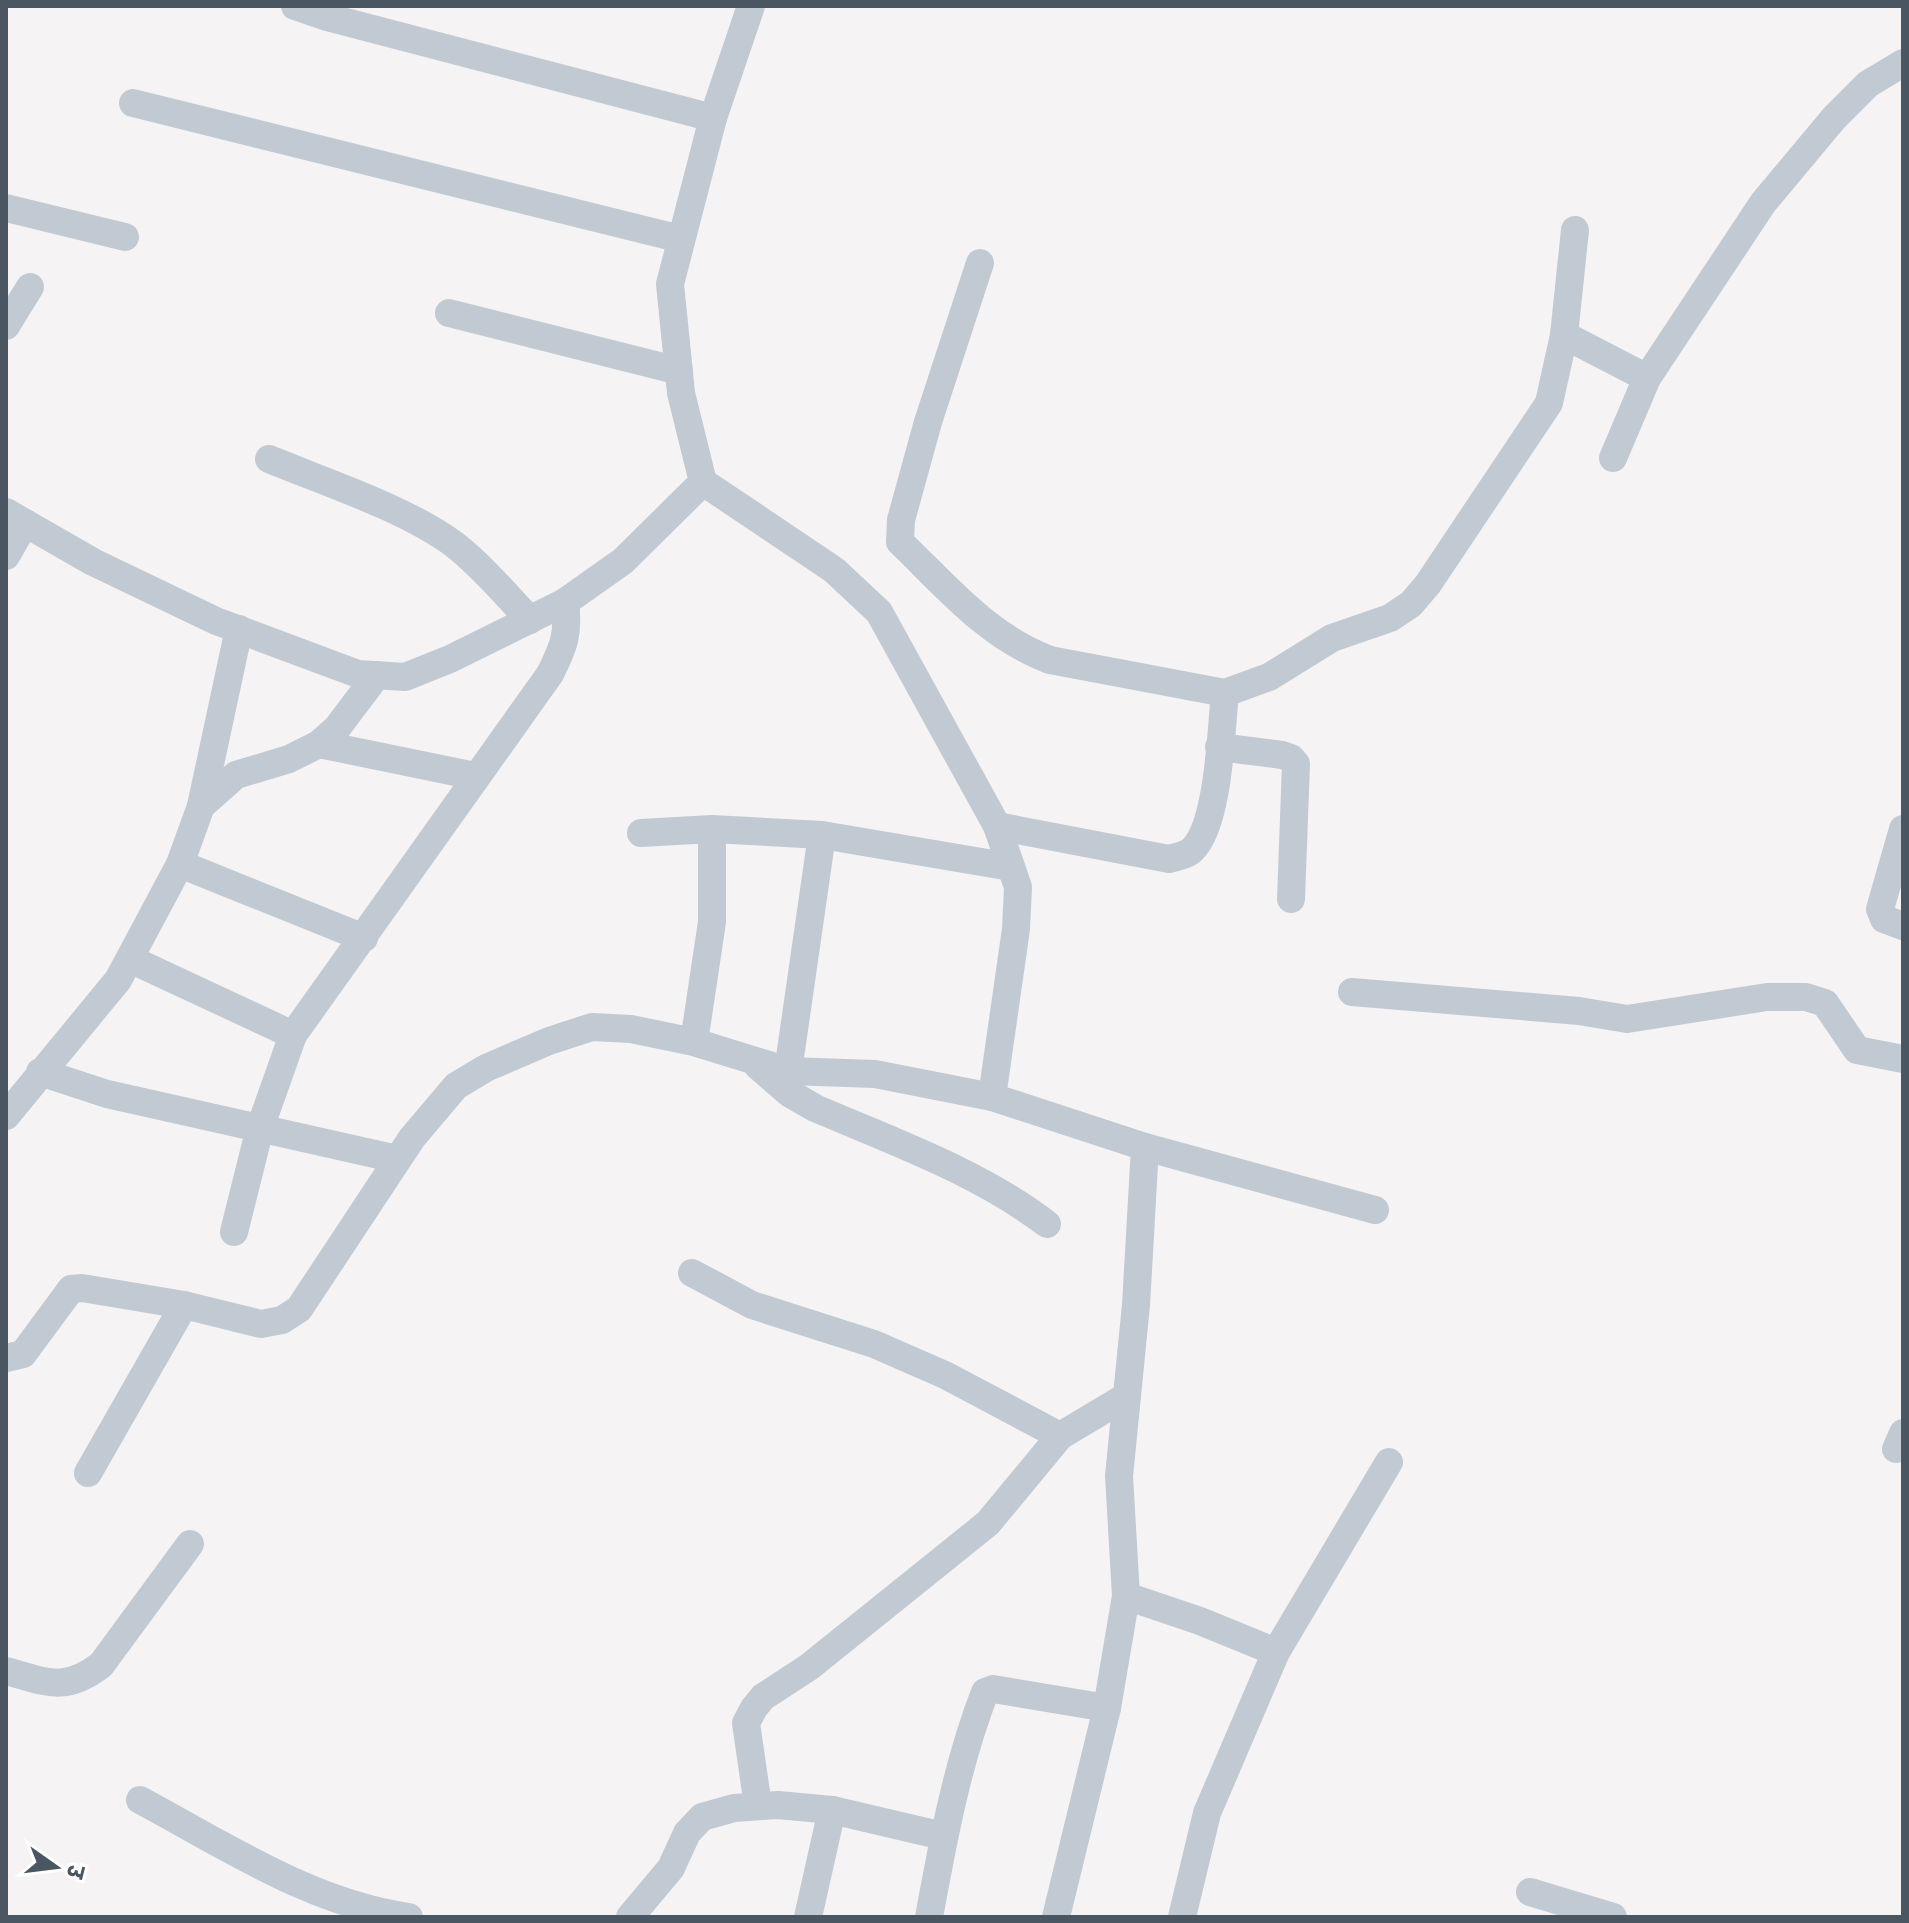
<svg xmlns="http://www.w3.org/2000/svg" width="1909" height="1923" font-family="Poppins,'Noto Sans Devanagari',sans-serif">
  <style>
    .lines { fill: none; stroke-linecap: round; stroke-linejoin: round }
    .minor { stroke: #c1cad2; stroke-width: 28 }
  </style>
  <rect width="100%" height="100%" fill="#f5f3f3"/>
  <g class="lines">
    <g class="minor">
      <path d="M295 6 327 17 713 118"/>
      <path d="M751 6 713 118 670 284 681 393 703 482 834 570 879 612 997 826 1018 887 1016 929 992 1097 1145 1147 1136 1305 1119 1476 1126 1596 1107 1708 1056 1917"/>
      <path d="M133 103 681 239"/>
      <path d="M6 208 125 237"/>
      <path d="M980 263 928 422 901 520 900 542C947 587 988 637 1050 660L1225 693 1269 677 1332 638 1390 618 1411 604 1428 584 1549 403 1564 335 1575 230"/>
      <path d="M449 313 679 371"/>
      <path d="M6 326 30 287"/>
      <path d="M1564 335 1647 378"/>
      <path d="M1613 458 1647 378 1763 203 1834 118 1868 84 1903 63"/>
      <path d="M269 459C327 483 405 508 455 545 483 567 506 595 530 620"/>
      <path d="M6 512 93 562 216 621 358 674 405 677 450 659 565 602 623 561 703 482"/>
      <path d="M6 556 25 523"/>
      <path d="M319 744 475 776"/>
      <path d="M1219 747 1282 755 1291 758 1296 764 1291 899"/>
      <path d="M201 806 239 629"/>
      <path d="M997 826 1169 859C1176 857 1187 855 1192 850 1219 825 1221 730 1225 693"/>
      <path d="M1903 829 1880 909 1884 919 1903 926"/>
      <path d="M641 833 712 829 822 835 1011 867"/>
      <path d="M180 864 364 938"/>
      <path d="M130 959 293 1035 550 674C564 646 569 634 565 602"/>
      <path d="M1352 992 1579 1011 1627 1019 1767 997H1806L1825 1003 1857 1050 1903 1059"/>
      <path d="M694 1042 712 922V829"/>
      <path d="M758 1066 789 1093 815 1108C894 1142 979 1172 1047 1224"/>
      <path d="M788 1071 822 835"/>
      <path d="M40 1072 107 1094 397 1159"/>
      <path d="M6 1116 118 980 180 864 201 806 236 775 289 759 319 744 337 728 377 675"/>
      <path d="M1145 1147 1375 1210"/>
      <path d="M234 1232 260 1128 293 1035"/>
      <path d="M692 1273 752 1305 874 1344 945 1375 1060 1436"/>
      <path d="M6 1358 23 1354 71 1289 82 1288 184 1305 261 1324 282 1320 299 1309 412 1138 456 1086 486 1068 549 1041 592 1027 631 1029 694 1042 788 1071 875 1074 992 1097"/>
      <path d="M1896 1449 1903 1433"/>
      <path d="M88 1473 184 1305"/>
      <path d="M1126 1596 1200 1621 1276 1652"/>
      <path d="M6 1671C47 1682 64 1693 101 1665L190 1544"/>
      <path d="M140 1800C226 1846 311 1903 409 1917"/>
      <path d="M758 1806 746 1723 754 1708 763 1697 809 1667 988 1523 1060 1436 1127 1396"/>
      <path d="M1530 1892 1613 1917"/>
      <path d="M630 1917 671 1868 687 1833 702 1817 734 1808 778 1805 832 1810 943 1836"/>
      <path d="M808 1917 832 1810"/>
      <path d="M929 1917C943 1841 957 1764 985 1692L993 1689 1107 1708"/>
      <path d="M1182 1917 1207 1813 1276 1652 1389 1462"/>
    </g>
  </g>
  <rect width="1909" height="1923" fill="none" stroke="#4a5661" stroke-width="16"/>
  <g transform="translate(56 1867) rotate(104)" stroke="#ffffff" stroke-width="6" paint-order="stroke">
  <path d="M0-6L14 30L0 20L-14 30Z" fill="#4a5661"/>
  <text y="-12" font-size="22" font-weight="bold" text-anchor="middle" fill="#4a5661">उ</text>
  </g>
</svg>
